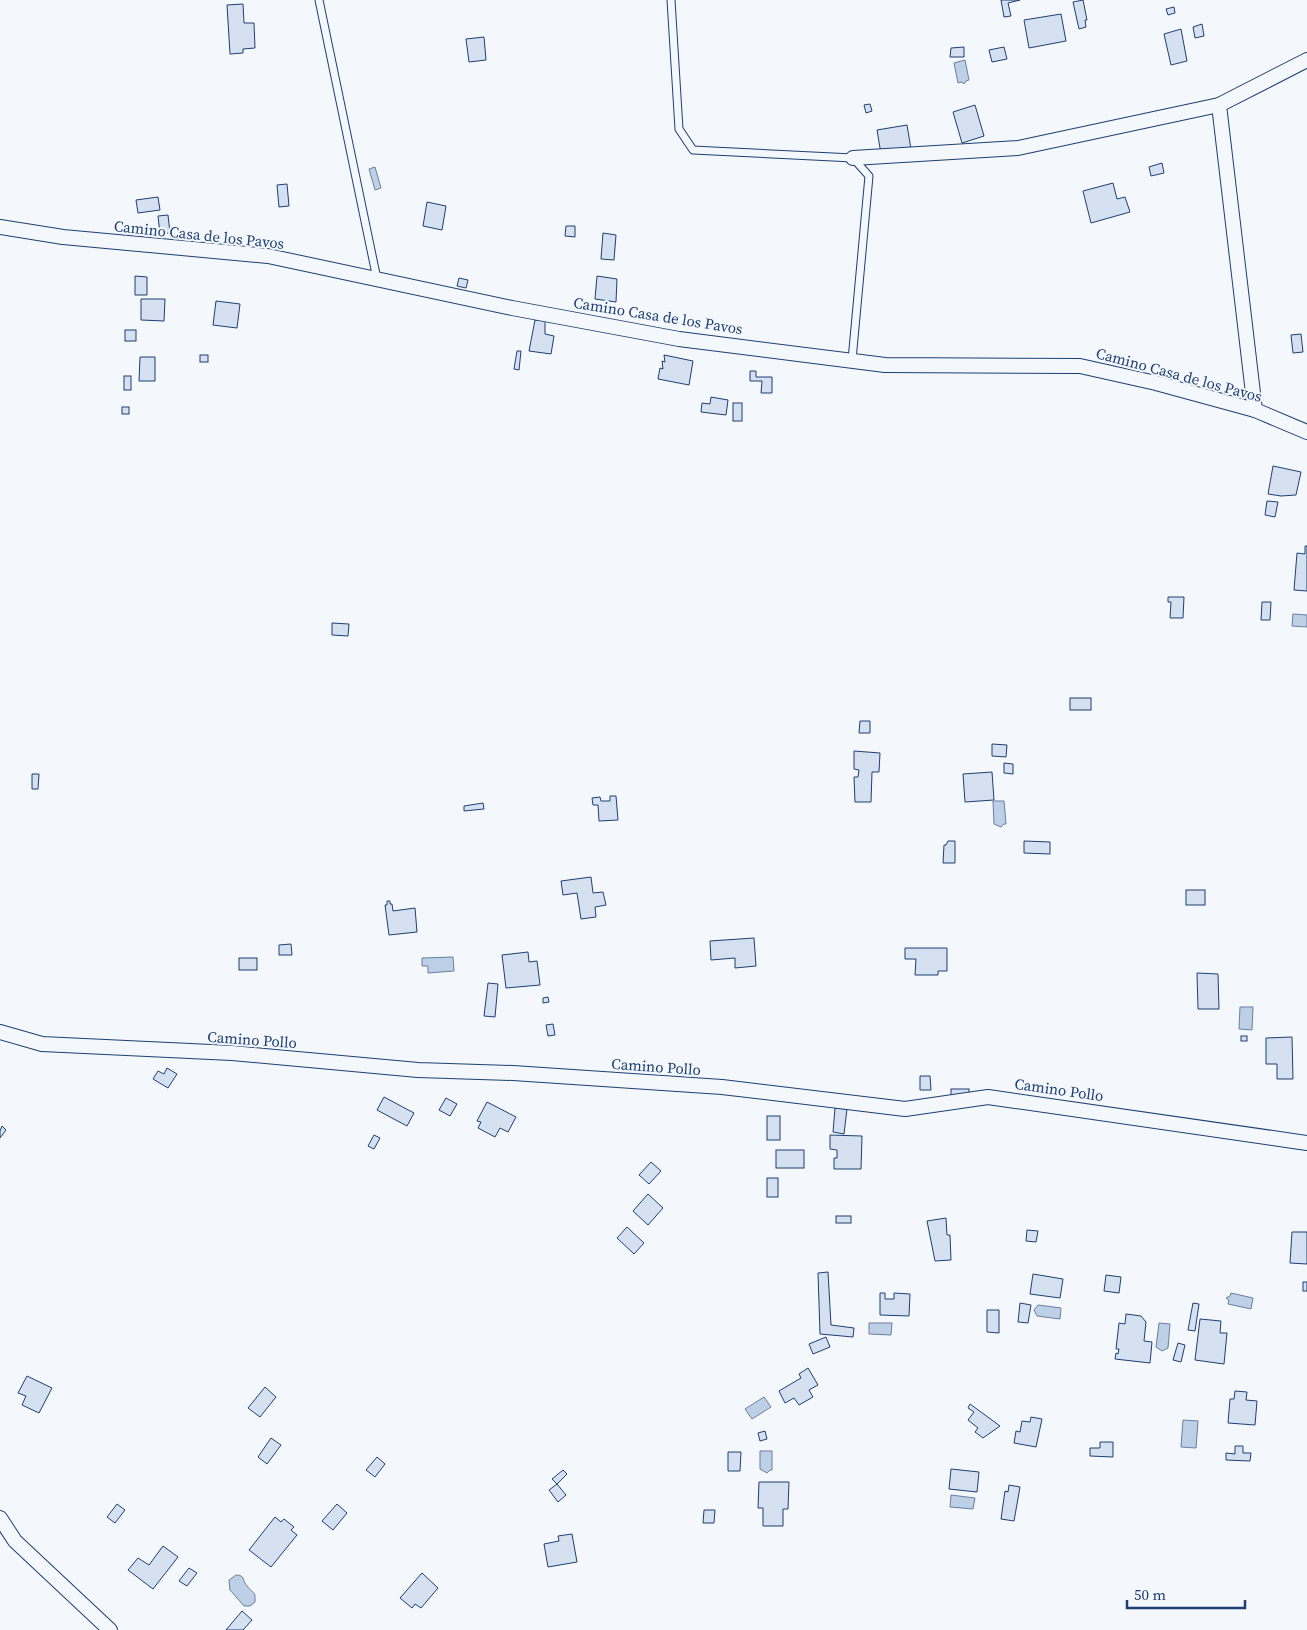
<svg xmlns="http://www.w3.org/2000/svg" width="1307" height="1630" font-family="'Source Serif 4',serif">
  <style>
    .water { fill: #bed0e5; stroke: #687fa3 }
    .building { fill: #d5e0f0; stroke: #1d3f73 }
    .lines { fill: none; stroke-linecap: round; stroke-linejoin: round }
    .lane-casing { stroke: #1d3f73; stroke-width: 9 }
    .street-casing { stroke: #1d3f73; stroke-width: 16 }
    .lane { stroke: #f4f7fb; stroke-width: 7 }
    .street { stroke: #f4f7fb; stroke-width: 14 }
    .labels { text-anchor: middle; stroke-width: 4; stroke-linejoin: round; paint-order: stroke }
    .street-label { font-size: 15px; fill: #1d3f73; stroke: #f4f7fb }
  </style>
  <rect width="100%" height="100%" fill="#f4f7fb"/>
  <g class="water">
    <path d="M965 60 969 80 966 81 964 84 962 82 958 83 954 63Z"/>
    <path d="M375 167 381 188 375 190 369 169Z"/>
    <path d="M1293 614 1307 615V627L1292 626Z"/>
    <path d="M993 801H1004L1006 824H1004L1001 827 994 824Z"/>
    <path d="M453 957 454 971 428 973V966H422V958Z"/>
    <path d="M1240 1007H1253L1252 1030 1239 1029Z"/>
    <path d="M1231 1293 1253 1298 1251 1309 1228 1304 1229 1300 1226 1298 1230 1296Z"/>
    <path d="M1038 1305 1061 1308 1060 1319 1037 1316 1034 1310Z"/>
    <path d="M869 1323H892L891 1335 869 1334Z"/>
    <path d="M1159 1323 1170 1324 1168 1348 1162 1351 1156 1347Z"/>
    <path d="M764 1397 771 1407 752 1419 745 1409Z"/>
    <path d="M1183 1420 1198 1421 1196 1448 1181 1447Z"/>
    <path d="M760 1451H772V1470H770L767 1473 760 1469Z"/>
    <path d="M951 1495 975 1498 973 1509 950 1507Z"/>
    <path d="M236 1575C245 1575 242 1580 247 1586 250 1590 253 1591 255 1595V1602L250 1606H244L230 1590 229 1580Z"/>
  </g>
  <g class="building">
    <path d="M1001 0H1020L1008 3 1011 16 1004 17Z"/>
    <path d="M1083 0 1087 20H1085L1086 27 1079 29 1073 2Z"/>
    <path d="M243 4 244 23H254L255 48 243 49V53L230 54 227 5Z"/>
    <path d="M1174 7 1175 13 1168 15 1166 9Z"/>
    <path d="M1061 14 1066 41 1029 48 1024 20Z"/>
    <path d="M1202 24 1204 36 1195 38 1193 27Z"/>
    <path d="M1181 29 1187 61 1171 65 1164 34Z"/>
    <path d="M484 37 486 60 469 62 466 39Z"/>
    <path d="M964 47V57H950L951 48Z"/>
    <path d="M1004 47 1007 59 992 62 989 50Z"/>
    <path d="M870 104 872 111 866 113 864 105Z"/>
    <path d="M975 105 984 136 962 143 953 112Z"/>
    <path d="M907 125 911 149 881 154 877 130Z"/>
    <path d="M1162 163 1164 173 1151 176 1149 167Z"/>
    <path d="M1113 183 1117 199 1125 197 1130 212 1091 223 1083 191Z"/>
    <path d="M287 184 289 206 279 207 277 185Z"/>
    <path d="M158 197 160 210 138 213 136 200Z"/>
    <path d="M427 202 446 206 442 230 423 226Z"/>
    <path d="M168 215 170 233 160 234 158 216Z"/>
    <path d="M566 226H575V237L565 236Z"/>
    <path d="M603 233 616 235 614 260 601 259Z"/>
    <path d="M135 276 147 277V295H135Z"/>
    <path d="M597 276 617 279 616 302 595 299Z"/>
    <path d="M459 278 468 280 466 288 457 286Z"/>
    <path d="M141 299H165L164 321 141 320Z"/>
    <path d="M216 301 240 304 237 328 213 325Z"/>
    <path d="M535 320 545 321V334L554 336 551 354 529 351Z"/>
    <rect x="125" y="330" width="11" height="11"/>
    <path d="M1301 334 1303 352 1293 353 1291 335Z"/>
    <path d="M517 351H521L519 370 514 369Z"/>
    <rect x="200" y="355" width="8" height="7"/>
    <path d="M664 355 693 361 689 385 658 379 660 368 663 369 662 361 665 362Z"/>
    <path d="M140 357H155V381H139Z"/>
    <path d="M750 371H756V377H772V393H761L762 381H750Z"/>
    <rect x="124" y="376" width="7" height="14"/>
    <path d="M711 397 728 400 726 415 701 412 702 403 710 404Z"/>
    <rect x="733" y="403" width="9" height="18"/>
    <rect x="122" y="407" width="7" height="7"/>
    <path d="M1273 466 1301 472 1296 495 1281 496 1268 494Z"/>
    <path d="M1267 501 1278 502 1275 517 1265 515Z"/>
    <path d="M1305 546H1307V591L1294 590 1297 553 1305 554Z"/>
    <path d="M1168 597H1184L1183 618H1170L1171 602H1168Z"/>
    <path d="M1262 602H1271L1270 620H1261Z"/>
    <path d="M332 623 349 624 348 636 332 635Z"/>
    <rect x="1070" y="698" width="21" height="12"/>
    <path d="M860 721H870V733H859Z"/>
    <path d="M992 744 1007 745 1006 757 992 756Z"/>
    <path d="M854 751 880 753 879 772H872L871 802H855L854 777H858L859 770 854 769Z"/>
    <path d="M1004 763 1013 764V774L1004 773Z"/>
    <path d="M992 772 994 800 965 802 963 774Z"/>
    <path d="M32 774H39L38 789H32Z"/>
    <path d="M610 796H616L618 820 599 821 598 805H593L592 798 600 797 601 801H610Z"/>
    <path d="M483 803 484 809 464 811V806Z"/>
    <path d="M948 841H955V863H943L944 845H946Z"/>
    <path d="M1024 841 1050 842V854L1024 853Z"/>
    <path d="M591 877 593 893 603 892 606 905 595 907 596 917 581 919 577 893 563 895 561 881Z"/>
    <rect x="1186" y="890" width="19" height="15"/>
    <path d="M387 901H390V904H392L393 911 415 908 417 932 389 935 385 905H387Z"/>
    <path d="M754 938 756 966 735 968V958L711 960 710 941Z"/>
    <path d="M291 944 292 955H279V945Z"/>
    <path d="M905 948H947V971H938V975H915L916 959H905Z"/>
    <path d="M528 952 529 962 537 961 540 985 506 988 502 955Z"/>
    <rect x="239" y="958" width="18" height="12"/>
    <path d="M1197 973 1218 974 1219 1009H1198Z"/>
    <path d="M488 983 498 984 495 1017 484 1016Z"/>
    <path d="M548 997 549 1002 543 1003V998Z"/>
    <path d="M553 1024 555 1035 548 1036 546 1025Z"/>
    <rect x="1241" y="1036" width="6" height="5"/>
    <path d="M1292 1037 1293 1079H1277V1064H1266V1038Z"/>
    <path d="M167 1068 177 1074 168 1088 153 1079 158 1071 164 1074Z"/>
    <path d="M920 1076H930L931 1090H920Z"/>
    <rect x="951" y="1089" width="18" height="9"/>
    <path d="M384 1097 414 1113 407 1126 377 1110Z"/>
    <path d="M446 1098 457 1104 450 1116 439 1110Z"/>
    <path d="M487 1102 516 1117 508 1132 500 1128 495 1137 478 1128 481 1122 477 1121Z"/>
    <path d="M835 1108 847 1109 844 1134 833 1132Z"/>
    <rect x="767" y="1116" width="13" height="24"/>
    <path d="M2 1126 6 1130 0 1138V1131Z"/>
    <path d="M374 1135 380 1138 374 1149 368 1146Z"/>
    <path d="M830 1135 862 1136 861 1169H834V1158H837V1150L830 1149Z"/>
    <rect x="776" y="1150" width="28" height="18"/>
    <path d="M651 1162 661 1171 649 1184 639 1175Z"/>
    <rect x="767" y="1178" width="11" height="19"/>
    <path d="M648 1194 663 1208 648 1225 633 1211Z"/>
    <rect x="836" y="1216" width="15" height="7"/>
    <path d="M946 1218 947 1235H950L951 1260 935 1261 927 1221Z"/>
    <path d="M627 1227 644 1243 634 1254 617 1238Z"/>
    <path d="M1027 1230 1038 1231 1036 1242 1026 1241Z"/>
    <path d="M1292 1232H1307V1264L1290 1263Z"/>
    <path d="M828 1272 831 1325 854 1328 853 1337 820 1334 818 1273Z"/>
    <path d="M1033 1274 1063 1279 1060 1298 1030 1294Z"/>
    <path d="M1106 1275 1121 1277 1119 1293 1104 1291Z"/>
    <rect x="1303" y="1282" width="4" height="9"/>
    <path d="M880 1293H885V1299H894V1293L910 1294 909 1316 880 1315Z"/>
    <path d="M1020 1303 1031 1305 1028 1323 1018 1322Z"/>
    <path d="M1193 1303 1199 1304 1195 1331 1188 1330Z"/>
    <path d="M987 1310H999V1333L987 1332Z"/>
    <path d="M1126 1314 1141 1316 1146 1322 1144 1341 1152 1342 1150 1363 1115 1359 1116 1353 1118 1354 1119 1349H1116L1119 1323 1125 1324Z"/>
    <path d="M1200 1319 1221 1321 1220 1333H1227L1224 1364 1195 1360Z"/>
    <path d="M826 1337 830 1347 813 1354 809 1344Z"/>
    <path d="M1178 1343 1185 1345 1181 1362 1173 1360Z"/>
    <path d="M808 1368 818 1385 809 1390 813 1397 799 1405 794 1398 785 1403 779 1391 801 1378 799 1374Z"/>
    <path d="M27 1376 52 1388 39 1413 22 1405 26 1396 18 1393Z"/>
    <path d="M265 1387 276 1397 260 1417 248 1408Z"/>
    <path d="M1235 1391 1247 1392 1246 1400 1257 1401 1255 1425 1228 1423 1230 1399H1234Z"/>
    <path d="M970 1404 1000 1426 983 1438 975 1432 978 1428 968 1420 974 1412 968 1408Z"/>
    <path d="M1031 1417 1042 1419 1036 1447 1014 1443 1016 1431 1020 1432 1022 1421 1030 1422Z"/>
    <path d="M765 1431 767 1439 760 1441 758 1433Z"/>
    <path d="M271 1438 281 1445 267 1464 258 1457Z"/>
    <path d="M1100 1442H1113V1457L1090 1456V1448H1100Z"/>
    <path d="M1235 1446H1243V1453H1251L1250 1461 1226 1460V1453L1235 1454Z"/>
    <path d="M728 1452H741L740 1471H728Z"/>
    <path d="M377 1457 385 1464 375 1477 366 1470Z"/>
    <path d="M951 1469 979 1472 977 1492 949 1489Z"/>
    <path d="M563 1470 567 1474 557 1484 552 1479Z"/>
    <path d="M759 1482H789L788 1509H783V1526H763V1508H758Z"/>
    <path d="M557 1484 566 1495 558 1502 549 1490Z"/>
    <path d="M1009 1485 1020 1487 1014 1521 1001 1519 1005 1491 1008 1492Z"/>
    <path d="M117 1504 125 1510 115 1523 107 1517Z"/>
    <path d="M337 1504 347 1513 333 1530 322 1521Z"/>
    <path d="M704 1510H715L714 1523H703Z"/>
    <path d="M275 1517 281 1522 284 1519 294 1527 291 1530 297 1535 271 1567 249 1550Z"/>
    <path d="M572 1534 577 1562 548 1567 544 1544 559 1541 558 1536Z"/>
    <path d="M163 1546 178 1557 153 1589 128 1570 138 1558 149 1565Z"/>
    <path d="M189 1568 197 1573 187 1586 179 1581Z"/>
    <path d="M422 1573 438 1588 421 1608 415 1604 412 1608 400 1598Z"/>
    <path d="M242 1611 252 1620 243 1630H226Z"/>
  </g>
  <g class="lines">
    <g class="lane-casing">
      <g id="lane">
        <path d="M319 0 377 279"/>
        <path d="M671 0 679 129 693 150 853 158 869 176 852 360"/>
      </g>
    </g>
    <g class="street-casing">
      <g id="street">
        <path d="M853 158 1018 148 1219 105"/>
        <path d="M0 227 63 237 268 256 512 308 679 339 885 365 1080 366 1156 383 1255 410 1307 432"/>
        <path d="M1255 410 1219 105 1307 60"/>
        <path d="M0 1032 42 1044 232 1053 418 1070 513 1073 722 1087 905 1109 988 1097 1307 1143"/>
        <path d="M0 1518 15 1541 110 1630"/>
      </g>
    </g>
    <use href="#lane" class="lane"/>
    <use href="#street" class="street"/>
  </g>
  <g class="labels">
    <g class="street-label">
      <text transform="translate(199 235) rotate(6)" y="5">Camino Casa de los Pavos</text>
      <text transform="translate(658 316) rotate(9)" y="5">Camino Casa de los Pavos</text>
      <text transform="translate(1179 375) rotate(15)" y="5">Camino Casa de los Pavos</text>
      <text transform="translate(252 1040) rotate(4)" y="5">Camino Pollo</text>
      <text transform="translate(656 1067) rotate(4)" y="5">Camino Pollo</text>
      <text transform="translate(1059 1090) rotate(8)" y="5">Camino Pollo</text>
    </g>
  </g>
  <path d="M1127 1600v8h118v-8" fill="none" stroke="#1d3f73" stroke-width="2.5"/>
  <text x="1134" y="1600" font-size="15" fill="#1d3f73" stroke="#f4f7fb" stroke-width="4" paint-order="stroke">50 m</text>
</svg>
